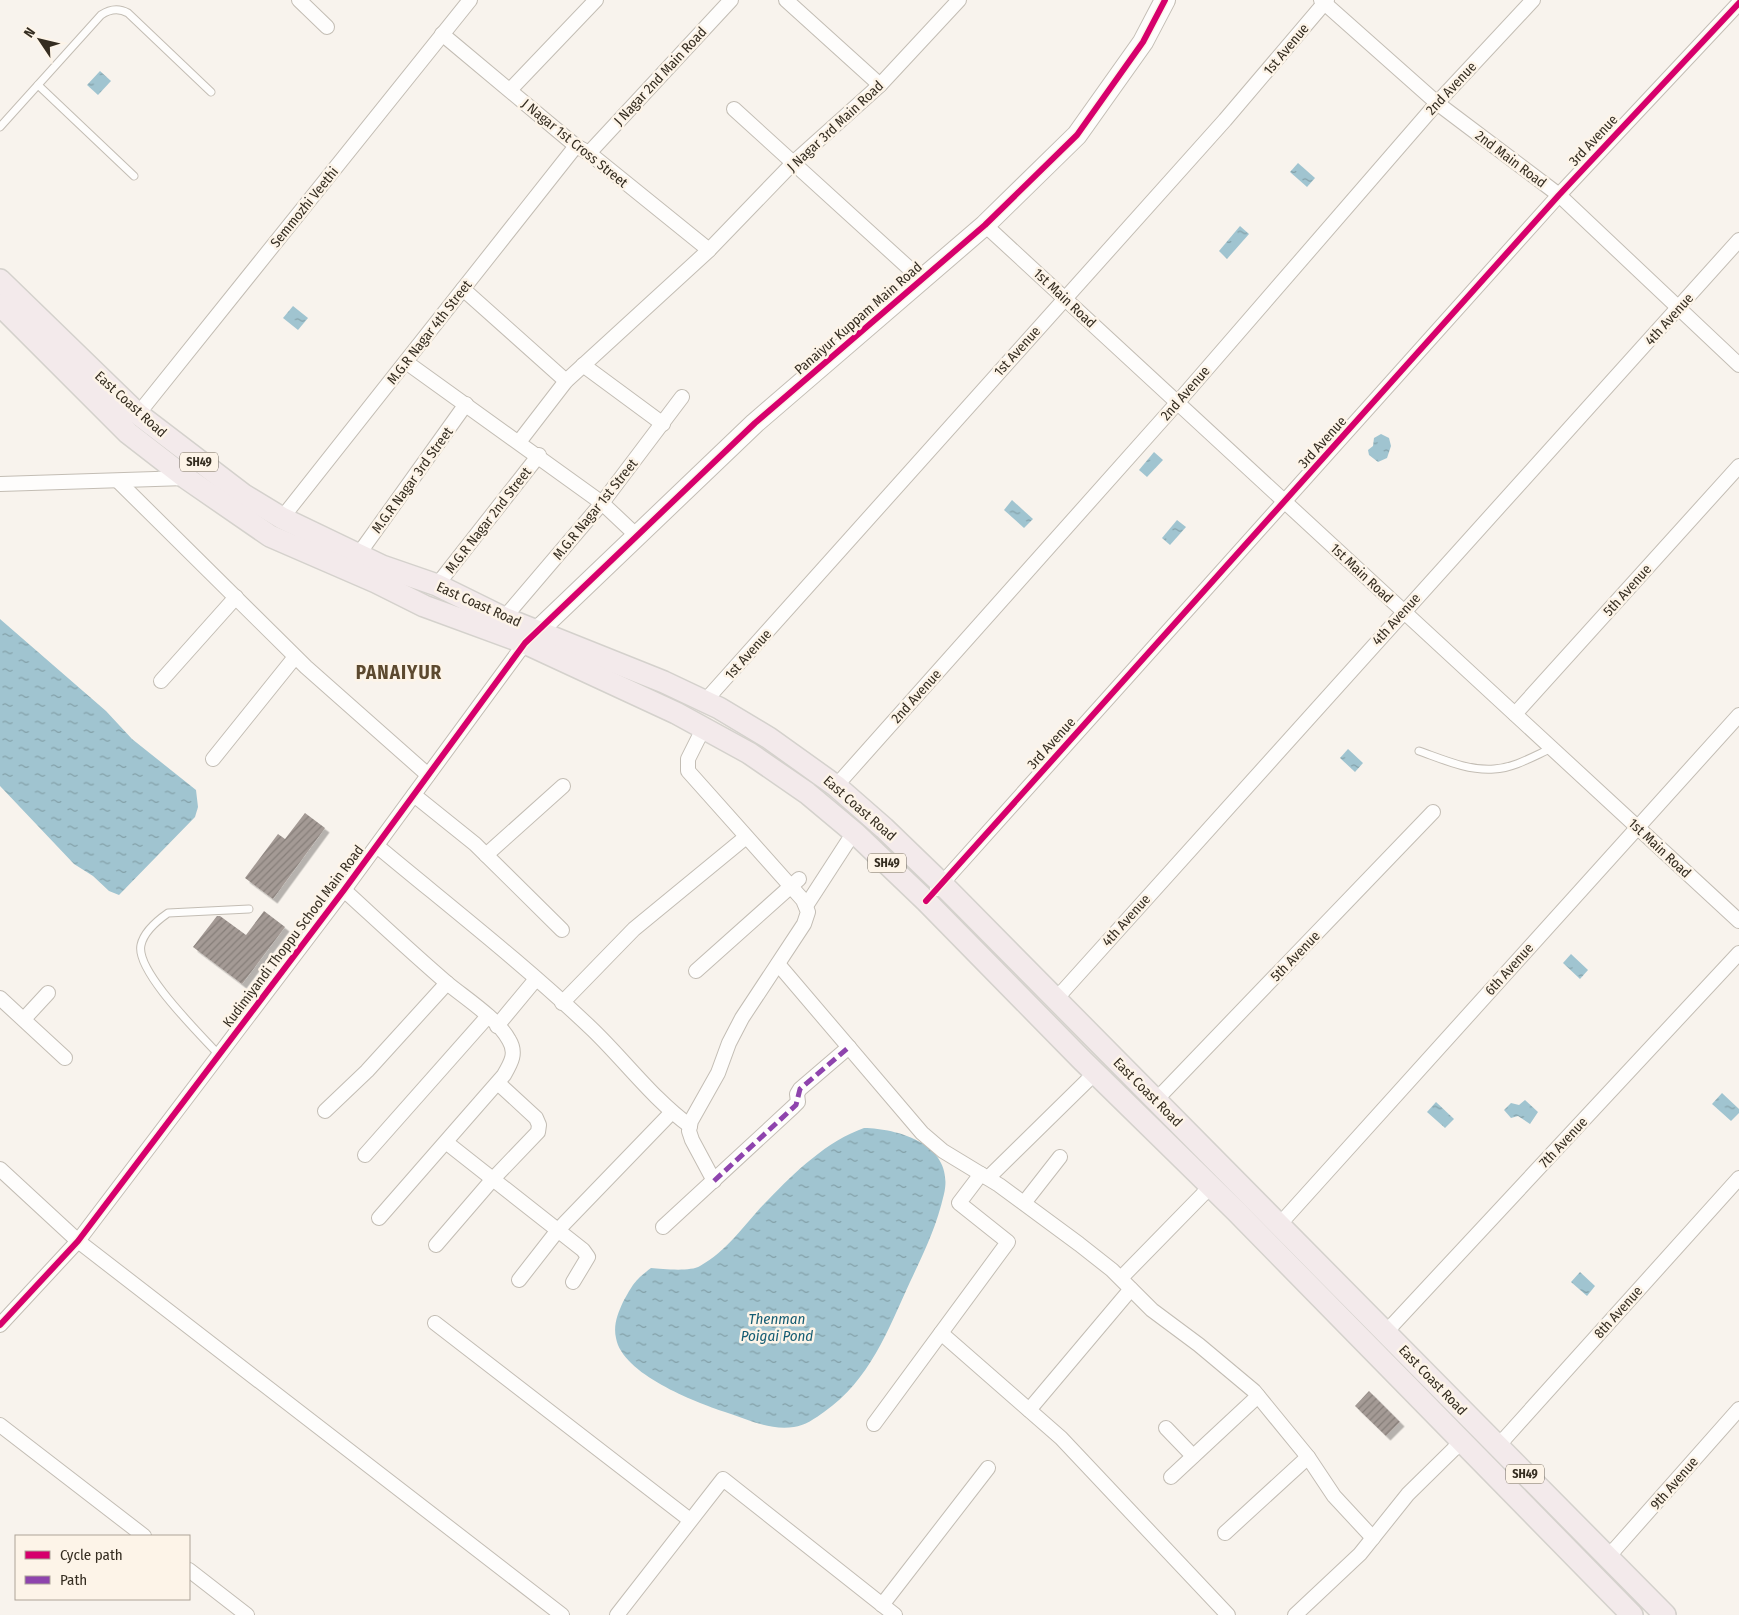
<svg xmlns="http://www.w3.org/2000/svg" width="1739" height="1615" font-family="'Fira Sans Condensed',sans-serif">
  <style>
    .water { fill: url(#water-ripples) }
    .building { fill: url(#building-hatch); filter: url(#shadow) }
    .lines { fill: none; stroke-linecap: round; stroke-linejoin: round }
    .lane-casing { stroke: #c3bdb4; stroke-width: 9 }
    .street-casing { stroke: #c3bdb4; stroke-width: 16 }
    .secondary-casing { stroke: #c3bdb4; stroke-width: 22 }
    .primary-casing { stroke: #d4d1cc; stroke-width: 24 }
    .lane { stroke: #fefdfc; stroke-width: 7 }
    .street { stroke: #fefdfc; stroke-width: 14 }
    .secondary { stroke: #fefdfc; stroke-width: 20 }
    .primary { stroke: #f3eaeb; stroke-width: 21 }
    .quiet { stroke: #8e44ad; stroke-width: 5; stroke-dasharray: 10 5; stroke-linecap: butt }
    .cycleway-casing { stroke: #fdf4e8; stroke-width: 9 }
    .cycleway { stroke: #d6006c; stroke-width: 6 }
    .labels { text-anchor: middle; stroke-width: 5; stroke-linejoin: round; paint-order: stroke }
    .shield { fill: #fdf4e8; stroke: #71695d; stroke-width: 1 }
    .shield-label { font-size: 12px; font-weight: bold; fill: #352d21 }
    .street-label { font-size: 14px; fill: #352d21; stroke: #fdf4e8 }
    .water-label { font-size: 15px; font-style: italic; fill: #165d73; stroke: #fdf4e8 }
    .district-label { font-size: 19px; font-weight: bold; letter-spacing: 1px; fill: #5c492f; stroke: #fdf4e8 }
  </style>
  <defs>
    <pattern id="water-ripples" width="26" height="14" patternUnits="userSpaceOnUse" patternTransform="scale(1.25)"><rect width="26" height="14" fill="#a0c4d0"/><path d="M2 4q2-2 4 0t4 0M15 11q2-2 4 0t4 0" fill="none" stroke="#83a0a8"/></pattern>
    <pattern id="building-hatch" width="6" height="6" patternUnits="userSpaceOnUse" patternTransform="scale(1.25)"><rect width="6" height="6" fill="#a49a95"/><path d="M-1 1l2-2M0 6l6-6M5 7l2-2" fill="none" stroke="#867e79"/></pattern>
    <filter id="shadow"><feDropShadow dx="4.5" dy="4.5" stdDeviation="0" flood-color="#0004"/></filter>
  </defs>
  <rect width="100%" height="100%" fill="#f8f3ed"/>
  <g class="water">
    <path d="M100 71 111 81 98 95 87 85Z"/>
    <path d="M1298 163 1315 178 1307 187 1290 172Z"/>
    <path d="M1240 226 1249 234 1227 259 1219 251Z"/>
    <path d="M293 306 308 318 298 330 283 318Z"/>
    <path d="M1381 434 1389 438 1391 446 1387 458 1378 462 1369 455 1368 450 1373 446 1374 438Z"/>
    <path d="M1154 452 1163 460 1147 477 1139 470Z"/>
    <path d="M1012 500 1033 519 1024 528 1004 510Z"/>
    <path d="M1177 520 1186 527 1170 545 1162 538Z"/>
    <path d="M0 619 106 711 132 739 196 790 198 807 195 817 119 895 109 891 93 876 74 864 0 786Z"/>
    <path d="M1348 749 1363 763 1355 772 1340 758Z"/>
    <path d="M1571 954 1588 970 1580 979 1563 963Z"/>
    <path d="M1722 1093 1739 1109V1113L1731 1121 1712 1104Z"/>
    <path d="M1525 1100 1538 1112 1530 1124 1518 1116 1511 1118 1504 1110 1511 1103 1519 1105Z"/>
    <path d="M1436 1102 1454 1119 1445 1128 1427 1112Z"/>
    <path d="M864 1128C902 1129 955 1146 944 1194 936 1228 925 1250 910 1282 888 1330 870 1380 824 1412 816 1418 804 1426 794 1427 770 1431 747 1419 725 1412 695 1402 622 1374 616 1338 613 1325 618 1313 623 1302 633 1284 635 1280 651 1268 663 1269 690 1272 700 1266 728 1251 746 1222 768 1200 795 1172 827 1141 864 1128Z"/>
    <path d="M1580 1272 1595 1286 1587 1296 1571 1282Z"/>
  </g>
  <g class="building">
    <path d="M305 813 325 828 273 899 245 878 278 834 285 839Z"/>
    <path d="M264 911 285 927 242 984 193 947 217 916H220L246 935Z"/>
    <path d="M1369 1391 1400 1422 1386 1436 1355 1406Z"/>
  </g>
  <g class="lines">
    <g class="lane-casing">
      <g id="lane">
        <path d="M38 85 134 176"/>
        <path d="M0 127 101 15C110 9 119 8 128 13L211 92"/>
        <path d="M1419 751C1442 759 1468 771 1494 769 1514 768 1534 756 1552 748"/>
        <path d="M219 1055C201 1035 135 971 141 945 144 931 158 920 168 913L249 909"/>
      </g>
    </g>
    <g class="street-casing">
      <g id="street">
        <path d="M299 0 327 27"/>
        <path d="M786 0 880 85"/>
        <path d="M1321 0 1437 103 1559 195 1739 365"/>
        <path d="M442 34 576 146 589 153 709 250"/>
        <path d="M510 90 596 0"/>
        <path d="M734 109 922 280"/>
        <path d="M589 153 731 0"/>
        <path d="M985 225 1739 921"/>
        <path d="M463 289 566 381"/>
        <path d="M406 362 602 503 636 535"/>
        <path d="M583 365 663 424"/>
        <path d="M138 414 470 0"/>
        <path d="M519 442 566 381 709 250 793 163 880 85 959 0"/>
        <path d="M118 481 306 667 428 775"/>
        <path d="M0 484 186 478"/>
        <path d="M282 518 576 146"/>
        <path d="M358 555 466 404"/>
        <path d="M437 585 539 455"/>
        <path d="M504 618 602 503 682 397"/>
        <path d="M161 681 236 597"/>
        <path d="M705 701 1225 120 1327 0"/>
        <path d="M1515 714 1739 466"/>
        <path d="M704 727 688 759V771L803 900 808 912 804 924 742 1018 729 1043 718 1073 691 1121 689 1131 692 1140 714 1181"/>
        <path d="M213 759 295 657"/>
        <path d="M836 786 1178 402 1437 103 1533 0"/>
        <path d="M414 795 475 844 562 930"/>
        <path d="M377 846C449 906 525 965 593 1030 626 1062 653 1099 690 1126"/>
        <path d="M486 855 563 786"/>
        <path d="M937 889 1559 195 1739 3"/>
        <path d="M344 890C378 921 412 953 447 983 465 998 498 1019 509 1040 517 1053 511 1063 504 1075L379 1218"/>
        <path d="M806 906 854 832"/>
        <path d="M778 964 922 1133 943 1151 999 1185 1079 1244 1112 1270 1152 1310 1199 1345 1254 1391 1308 1457 1334 1496 1373 1538"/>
        <path d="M696 971 799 879"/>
        <path d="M0 998 65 1058"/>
        <path d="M1056 999 1739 240"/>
        <path d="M562 1003 634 929 746 837"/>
        <path d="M24 1019 48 993"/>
        <path d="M497 1026 536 979"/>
        <path d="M1156 1100 1433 812"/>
        <path d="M325 1111 367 1071 447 983"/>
        <path d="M447 1143 583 1250 588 1257 573 1282"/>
        <path d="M365 1155 488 1016"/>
        <path d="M0 1169 78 1241 562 1615"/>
        <path d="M988 1178 1095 1073"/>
        <path d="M1024 1203 1060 1157"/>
        <path d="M1279 1225 1739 715"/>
        <path d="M663 1227 793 1107 798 1102 797 1094 800 1089 849 1047"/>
        <path d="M436 1245 492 1180 538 1132 539 1125 536 1118 498 1083"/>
        <path d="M1121 1278 1211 1186"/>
        <path d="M519 1280 558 1230 671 1113"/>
        <path d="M435 1323 690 1520"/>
        <path d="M0 1325 78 1241 344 890 525 643"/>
        <path d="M1386 1332 1739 953"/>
        <path d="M941 1333 1061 1438 1228 1615"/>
        <path d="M1029 1410 1131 1289"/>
        <path d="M874 1424 1008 1242 959 1203 981 1174"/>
        <path d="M0 1425 144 1536"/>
        <path d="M1166 1428 1193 1456"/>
        <path d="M1498 1446 1739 1178"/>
        <path d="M1171 1477 1258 1396"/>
        <path d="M1225 1533 1308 1457"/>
        <path d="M1608 1557 1739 1409"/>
        <path d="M189 1570 247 1615"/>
        <path d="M882 1605 988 1468"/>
        <path d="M617 1615 723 1479 895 1615"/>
        <path d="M1295 1615 1360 1554 1408 1494 1462 1441"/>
      </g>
    </g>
    <g class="secondary-casing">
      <path id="secondary" d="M526 642 755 423 985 225 1077 135 1143 42 1165 0"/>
    </g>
    <g class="primary-casing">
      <g id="primary">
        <path d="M0 280 138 414 244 495 282 518 382 566 437 585 504 618 664 682 719 708 769 738 836 786 884 828 942 884 1665 1615"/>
        <path d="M0 305 128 433 186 478 270 536 376 582 424 606 525 643 676 713 749 753 807 793 856 834 926 901 1082 1060 1236 1211 1632 1615"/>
      </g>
    </g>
    <use href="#lane" class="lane"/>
    <use href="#street" class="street"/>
    <use href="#secondary" class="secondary"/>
    <use href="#primary" class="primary"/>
    <path class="quiet" d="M714 1181 796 1105 800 1089 849 1047"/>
    <g class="cycleway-casing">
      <g id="cycleway">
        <path d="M926 901 1559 195 1739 3"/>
        <path d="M0 1325 78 1241 344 890 525 643 755 423 985 225 1077 135 1143 42 1165 0"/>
      </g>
    </g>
    <use href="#cycleway" class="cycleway"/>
  </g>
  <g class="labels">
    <g class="shield">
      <rect x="180" y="452.5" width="38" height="19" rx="4"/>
      <rect x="868" y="853.5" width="38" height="19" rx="4"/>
      <rect x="1506" y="1464.5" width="38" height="19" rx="4"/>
    </g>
    <g class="shield-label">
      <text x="199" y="466">SH49</text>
      <text x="887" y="867">SH49</text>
      <text x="1525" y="1478">SH49</text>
    </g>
    <g class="street-label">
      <text transform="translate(1286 49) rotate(-50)" y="5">1st Avenue</text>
      <text transform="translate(660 76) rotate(-47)" y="5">J Nagar 2nd Main Road</text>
      <text transform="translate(1451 88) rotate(-47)" y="5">2nd Avenue</text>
      <text transform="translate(835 126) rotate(-43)" y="5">J Nagar 3rd Main Road</text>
      <text transform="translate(1593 140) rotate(-47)" y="5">3rd Avenue</text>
      <text transform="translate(575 143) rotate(39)" y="5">J Nagar 1st Cross Street</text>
      <text transform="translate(1511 159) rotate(37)" y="5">2nd Main Road</text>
      <text transform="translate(304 207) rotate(-51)" y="5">Semmozhi Veethi</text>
      <text transform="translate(1065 298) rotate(43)" y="5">1st Main Road</text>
      <text transform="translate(858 318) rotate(-41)" y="5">Panaiyur Kuppam Main Road</text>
      <text transform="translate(1669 319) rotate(-48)" y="5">4th Avenue</text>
      <text transform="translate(429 332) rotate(-52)" y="5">M.G.R Nagar 4th Street</text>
      <text transform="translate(1017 351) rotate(-48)" y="5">1st Avenue</text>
      <text transform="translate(1185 393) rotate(-49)" y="5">2nd Avenue</text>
      <text transform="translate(131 404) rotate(42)" y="5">East Coast Road</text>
      <text transform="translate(1322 442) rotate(-48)" y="5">3rd Avenue</text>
      <text transform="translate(412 480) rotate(-54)" y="5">M.G.R Nagar 3rd Street</text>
      <text transform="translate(595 509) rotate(-51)" y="5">M.G.R Nagar 1st Street</text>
      <text transform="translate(488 520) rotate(-52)" y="5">M.G.R Nagar 2nd Street</text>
      <text transform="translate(1362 573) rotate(43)" y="5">1st Main Road</text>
      <text transform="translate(1627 590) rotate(-48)" y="5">5th Avenue</text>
      <text transform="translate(479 604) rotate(24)" y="5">East Coast Road</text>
      <text transform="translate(1396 619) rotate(-48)" y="5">4th Avenue</text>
      <text transform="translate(748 654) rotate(-48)" y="5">1st Avenue</text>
      <text transform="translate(916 696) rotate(-48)" y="5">2nd Avenue</text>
      <text transform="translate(1051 743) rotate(-48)" y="5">3rd Avenue</text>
      <text transform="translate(860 808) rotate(41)" y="5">East Coast Road</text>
      <text transform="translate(1660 848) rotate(43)" y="5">1st Main Road</text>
      <text transform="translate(1126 920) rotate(-48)" y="5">4th Avenue</text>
      <text transform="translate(293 936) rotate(-53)" y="5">Kudimiyandi Thoppu School Main Road</text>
      <text transform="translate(1295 956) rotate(-46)" y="5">5th Avenue</text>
      <text transform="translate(1509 969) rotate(-48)" y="5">6th Avenue</text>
      <text transform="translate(1148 1092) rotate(45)" y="5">East Coast Road</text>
      <text transform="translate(1563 1142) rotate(-47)" y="5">7th Avenue</text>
      <text transform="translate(1618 1312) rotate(-48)" y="5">8th Avenue</text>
      <text transform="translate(1433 1380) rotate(46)" y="5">East Coast Road</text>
      <text transform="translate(1674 1483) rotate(-49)" y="5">9th Avenue</text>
    </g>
    <g class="water-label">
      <text x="777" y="1324">Thenman<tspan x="777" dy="17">Poigai Pond</tspan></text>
    </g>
    <g class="district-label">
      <text x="399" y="679">PANAIYUR</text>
    </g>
  </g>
  <rect x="15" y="1535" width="175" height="65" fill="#fdf4e8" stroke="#ada498"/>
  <rect x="25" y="1551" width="25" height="8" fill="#d6006c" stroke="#ada498"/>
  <text x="60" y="1560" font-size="15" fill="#352d21">Cycle path</text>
  <rect x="25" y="1576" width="25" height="8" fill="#8e44ad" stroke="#ada498"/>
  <text x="60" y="1585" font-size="15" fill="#352d21">Path</text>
  <g transform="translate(40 40) rotate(305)" stroke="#fdf4e8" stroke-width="4" paint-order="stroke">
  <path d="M0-4L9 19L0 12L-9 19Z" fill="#352d21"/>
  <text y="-8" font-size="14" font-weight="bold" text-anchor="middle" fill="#352d21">N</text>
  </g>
</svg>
